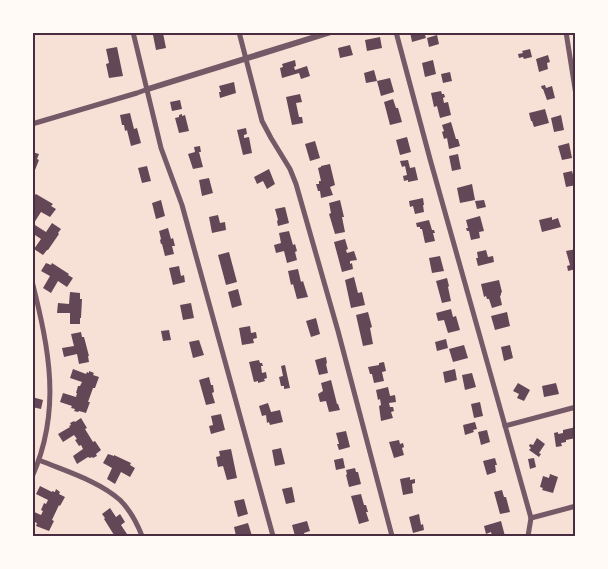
<svg xmlns="http://www.w3.org/2000/svg" width="608" height="569" font-family="'Noto Serif',serif">
  <style>
    .building { fill: #644757 }
    .lines { fill: none; stroke-linecap: round; stroke-linejoin: round }
    .minor { stroke: #755966; stroke-width: 5 }
    .tertiary { stroke: #755966; stroke-width: 6 }
    .neatline { fill: none; stroke: #4a2c40; stroke-width: 2 }
  </style>
  <rect width="100%" height="100%" fill="#f7e1d7"/>
  <g class="building">
    <path d="M410 32H424L426 38 412 42Z"/>
    <path d="M163 33 166 48 156 50 153 35Z"/>
    <path d="M437 35 439 44 429 47 427 38Z"/>
    <path d="M380 37 382 48 367 51 365 40Z"/>
    <path d="M350 45 353 55 340 58 338 48Z"/>
    <path d="M117 47 123 76 109 78 106 64 109 63 106 49Z"/>
    <path d="M530 49 532 57 524 59 523 57 519 58 518 54 523 53 522 51Z"/>
    <path d="M548 55 550 62 547 63 548 69 539 72 536 59Z"/>
    <path d="M295 60 296 66 294 67 295 70 307 66 310 76 301 79 299 73 282 78 280 68 283 67 282 64Z"/>
    <path d="M433 60 436 74 425 77 422 63Z"/>
    <path d="M374 70 377 81 366 83 364 73Z"/>
    <path d="M450 72 452 81 443 83 441 74Z"/>
    <path d="M390 78 394 92 381 96 377 81Z"/>
    <path d="M234 82 236 93 220 98 219 92H221L219 86Z"/>
    <path d="M545 85 546 88 552 86 555 98 547 100 543 89H542L541 86Z"/>
    <path d="M441 91 442 94H444L445 97 443 98 444 103 448 102 451 115 440 118 437 106 434 107 431 93Z"/>
    <path d="M300 94 302 102 296 103 299 117H302L303 123 292 125 286 97Z"/>
    <path d="M393 99 396 108H398L402 122 390 125 384 102Z"/>
    <path d="M180 100 182 109 172 111 170 102Z"/>
    <path d="M545 109 549 123 534 127 532 121H531L529 113Z"/>
    <path d="M130 113 134 129 137 128 141 143 131 146 127 130 125 131 124 125H122L120 115Z"/>
    <path d="M182 114V116L185 115 189 131 179 133 175 118 179 117V115Z"/>
    <path d="M561 115 564 130 554 132 551 118Z"/>
    <path d="M451 122 456 139H458L460 146 449 149 447 138 444 139 442 132 444 131 442 125Z"/>
    <path d="M246 128 247 134 244 135V138L249 137 252 153 243 155 237 130Z"/>
    <path d="M407 137 411 152 400 155 396 140Z"/>
    <path d="M315 141 320 158 310 161 305 144Z"/>
    <path d="M569 143 572 158 562 160 558 146Z"/>
    <path d="M200 146 201 152H199L203 167 193 169 188 154 195 152 194 147Z"/>
    <path d="M32 152 39 154 37 159 39 160 33 175Z"/>
    <path d="M458 154 461 169 452 171 449 156Z"/>
    <path d="M408 160 410 168 415 167 418 180 408 182V180L404 181 403 176 407 175 405 166 402 167 400 161Z"/>
    <path d="M330 164 335 185 330 187 333 195 321 198 320 191H318L316 184H319V181H321L318 168 321 167V166Z"/>
    <path d="M147 166 151 181 142 183 138 168Z"/>
    <path d="M269 169 275 184 267 189 263 181 257 184 254 177Z"/>
    <path d="M572 171 574 178 576 177V185L566 187 563 173Z"/>
    <path d="M209 178 213 193 202 196 199 180Z"/>
    <path d="M472 184 475 200 460 203 457 188Z"/>
    <path d="M32 193 35 195 36 194 53 204 51 206 56 209 50 217 41 212 34 223 32 222Z"/>
    <path d="M423 198 424 205H423L424 212 415 214 413 206 410 207 409 201Z"/>
    <path d="M161 200 165 216 156 219 152 203Z"/>
    <path d="M340 200 344 217H342L345 232 335 234 329 214 331 213 329 203Z"/>
    <path d="M484 200 486 207 477 209 475 201Z"/>
    <path d="M285 207 289 223 278 226 277 221 278 220 275 209Z"/>
    <path d="M218 215 220 223 225 222 226 230 212 233 209 217Z"/>
    <path d="M480 216 484 231 479 232 480 238 471 240 469 231H467L466 228H468L466 220Z"/>
    <path d="M552 217V220L558 218 561 227 542 232 539 220Z"/>
    <path d="M429 220 432 230H434L435 233H433L435 241 425 243 422 229H420V227H417L416 223Z"/>
    <path d="M52 223 61 229 58 233 59 234 48 250H47L43 255 34 249 41 239 32 233V229L35 225 46 232Z"/>
    <path d="M168 228 171 239 173 238 175 246H172L174 254 165 256 162 244H161L160 240 161 239 159 231Z"/>
    <path d="M289 231 293 245 295 244 297 251 295 252 297 260 287 263 284 251 276 253 274 245 281 243 279 233Z"/>
    <path d="M345 239 348 249 346 250 347 253 354 251 357 260 350 261V264L352 263 353 269 342 272 334 242Z"/>
    <path d="M576 249V269L568 271 567 266 570 265 566 251Z"/>
    <path d="M486 250 488 257 493 256 494 262 478 266 476 258H478L477 252Z"/>
    <path d="M229 252 237 282 226 285 218 255Z"/>
    <path d="M440 256 444 271 432 273 429 258Z"/>
    <path d="M46 263 51 265 52 263 69 274 68 275 73 278 67 287 58 281 51 293 43 288 50 276 41 271Z"/>
    <path d="M179 266 181 276 184 275 185 282 173 285 169 268Z"/>
    <path d="M298 269 301 282 303 281 308 297 297 299 293 284 291 285 288 271Z"/>
    <path d="M354 277 358 293 362 292 365 305 351 308 345 280Z"/>
    <path d="M447 278 449 286 448 287 451 301 442 303 436 281Z"/>
    <path d="M499 280 502 292 501 293V295L500 296 502 305 492 308 489 299H487L486 296 484 297 481 284Z"/>
    <path d="M238 289 242 305 232 308 228 292Z"/>
    <path d="M70 292 80 293V299H82L81 318H80V324H70V313H57L58 303 69 304Z"/>
    <path d="M191 303 194 318 183 320 180 305Z"/>
    <path d="M451 309 453 317 456 316 460 330 448 333 444 320 438 321 436 313Z"/>
    <path d="M368 312 372 327 370 328 373 344 363 346 356 315Z"/>
    <path d="M507 312 510 326 495 330 491 316Z"/>
    <path d="M316 318 320 334 311 337 306 321Z"/>
    <path d="M250 326 251 333 256 332 257 338 253 339 254 343 242 345 239 328Z"/>
    <path d="M169 330 171 340 163 341 161 331Z"/>
    <path d="M81 332 82 337H84L89 356H88L89 362 79 364 77 354 64 357 62 348 74 346 71 334Z"/>
    <path d="M446 339 448 348 437 351 435 342Z"/>
    <path d="M199 340 204 355 193 358 189 342Z"/>
    <path d="M464 345 468 358 453 362 449 349Z"/>
    <path d="M510 345 513 358 504 361 501 347Z"/>
    <path d="M326 357 327 363 326 364 328 373 319 375 315 360Z"/>
    <path d="M259 360 260 363H262L263 366H261L262 373 266 372 267 378 264 379 265 381 258 383V381L254 382 249 362Z"/>
    <path d="M384 362 386 371 382 372 384 381 374 383 372 374H370L368 367 379 365V363Z"/>
    <path d="M285 365 290 388 284 389V386H281L279 377 283 376 281 366Z"/>
    <path d="M73 369 86 374 87 372 89 373V371L94 373 93 375 99 377 95 388H93L88 402H90L86 413 79 411 78 412 74 411 75 409 71 408 72 406 60 402 63 393 76 397 77 393H76L78 386H80L82 382 70 378Z"/>
    <path d="M455 369 457 380 445 383 443 372Z"/>
    <path d="M472 373 476 387 465 390 462 375Z"/>
    <path d="M209 377 211 385H213L214 392 212 393 215 403 206 405 199 380Z"/>
    <path d="M331 380 337 404H338L340 410 329 412 326 401 320 402 318 394 323 391 321 383Z"/>
    <path d="M518 383 530 390 524 401 517 398 519 394 513 391Z"/>
    <path d="M556 383 559 394 544 397 542 386Z"/>
    <path d="M388 387 390 396 395 395 396 402 389 403 390 407H393L394 411 391 412 393 418 381 421 379 406 381 405 380 399 378 400 376 390Z"/>
    <path d="M32 397 43 400 41 409 32 407Z"/>
    <path d="M480 402 483 416 474 418 471 404Z"/>
    <path d="M268 403 271 412 280 410 283 422 270 425 269 422 267 423 266 415 262 416 259 406Z"/>
    <path d="M221 414 225 430 211 434 209 426 213 425 211 416Z"/>
    <path d="M81 418 87 428 85 429 93 442 95 441 101 450 96 454 97 456 93 458 92 457 90 458 88 457 77 464 73 456 83 449 81 445 79 446 75 440 77 439 74 435 63 442 58 434 70 427 69 426 71 425 70 423 74 421 75 422Z"/>
    <path d="M475 422 477 429 473 430 474 432 465 435 463 425Z"/>
    <path d="M576 427V438L566 440V442L561 443 562 446 556 447 554 433 558 432V434L563 433V430Z"/>
    <path d="M487 430 490 442 481 445 478 432Z"/>
    <path d="M346 431 350 447 339 450 337 444H339L336 433Z"/>
    <path d="M537 438 545 444 539 453 541 454 539 457 529 450 531 448 529 446 530 444 533 445Z"/>
    <path d="M399 440 400 444 403 443 404 447 402 448 404 455 394 458 389 442Z"/>
    <path d="M281 448 285 464 275 466 272 450Z"/>
    <path d="M231 449 237 478 227 480 223 466 218 467 216 457 220 456 219 451Z"/>
    <path d="M108 454 114 456V455L131 463 130 465 135 468 130 477 121 472 115 484 107 479 112 468 103 463Z"/>
    <path d="M343 458 345 468 336 470 334 460Z"/>
    <path d="M495 458 497 465H495L496 472 487 475 483 461Z"/>
    <path d="M534 458 536 467 530 469 528 459Z"/>
    <path d="M355 468 356 472H358L361 484 349 487 346 475 347 474 346 470Z"/>
    <path d="M550 474 558 477 553 493 542 490 543 488 540 487 543 476 549 478Z"/>
    <path d="M410 477V480L415 479V483L412 484 413 493 403 495 400 479Z"/>
    <path d="M40 486 52 492V491L55 492 56 489 60 492 59 494 65 497 60 506 59 505 52 520 54 521 49 531 36 526 37 523 32 521V511L41 515 43 511 41 510 44 503 46 504 48 500 36 494Z"/>
    <path d="M292 487 295 502 286 504 282 489Z"/>
    <path d="M502 490 504 497H506L510 512 500 514 494 492Z"/>
    <path d="M361 494 364 505H366L368 512H366L369 521 359 524 351 496Z"/>
    <path d="M244 499 248 514 238 517 234 501Z"/>
    <path d="M110 508 116 517 120 514 125 522 121 525 127 534 123 536 114 535 104 519 105 518 102 514Z"/>
    <path d="M419 514 421 525 423 524 424 530 413 533 409 517Z"/>
    <path d="M307 521 310 531 304 533 305 536H295L292 525Z"/>
    <path d="M501 521 505 536H492L491 532 486 534 484 526Z"/>
    <path d="M248 523 252 536H244L243 535 236 536 234 527Z"/>
  </g>
  <g class="lines">
    <g class="minor">
      <path d="M133 32 161 148 182 205 273 536"/>
      <path d="M239 32 262 121 271 138 290 169 296 184 338 331 392 536"/>
      <path d="M396 32 430 159 531 518 528 536"/>
      <path d="M566 32 576 95"/>
      <path d="M32 124 137 93 148 89"/>
      <path d="M32 281C49 349 62 410 32 477"/>
      <path d="M505 426 576 407"/>
      <path d="M39 460C65 471 99 481 120 500 130 510 137 523 142 536"/>
      <path d="M531 518 576 506"/>
    </g>
    <path class="tertiary" d="M148 89 331 32"/>
  </g>
  <rect width="608" height="569" fill="none" stroke="#fffaf5" stroke-width="68"/>
  <rect x="34" y="34" width="540" height="501" class="neatline"/>
</svg>
